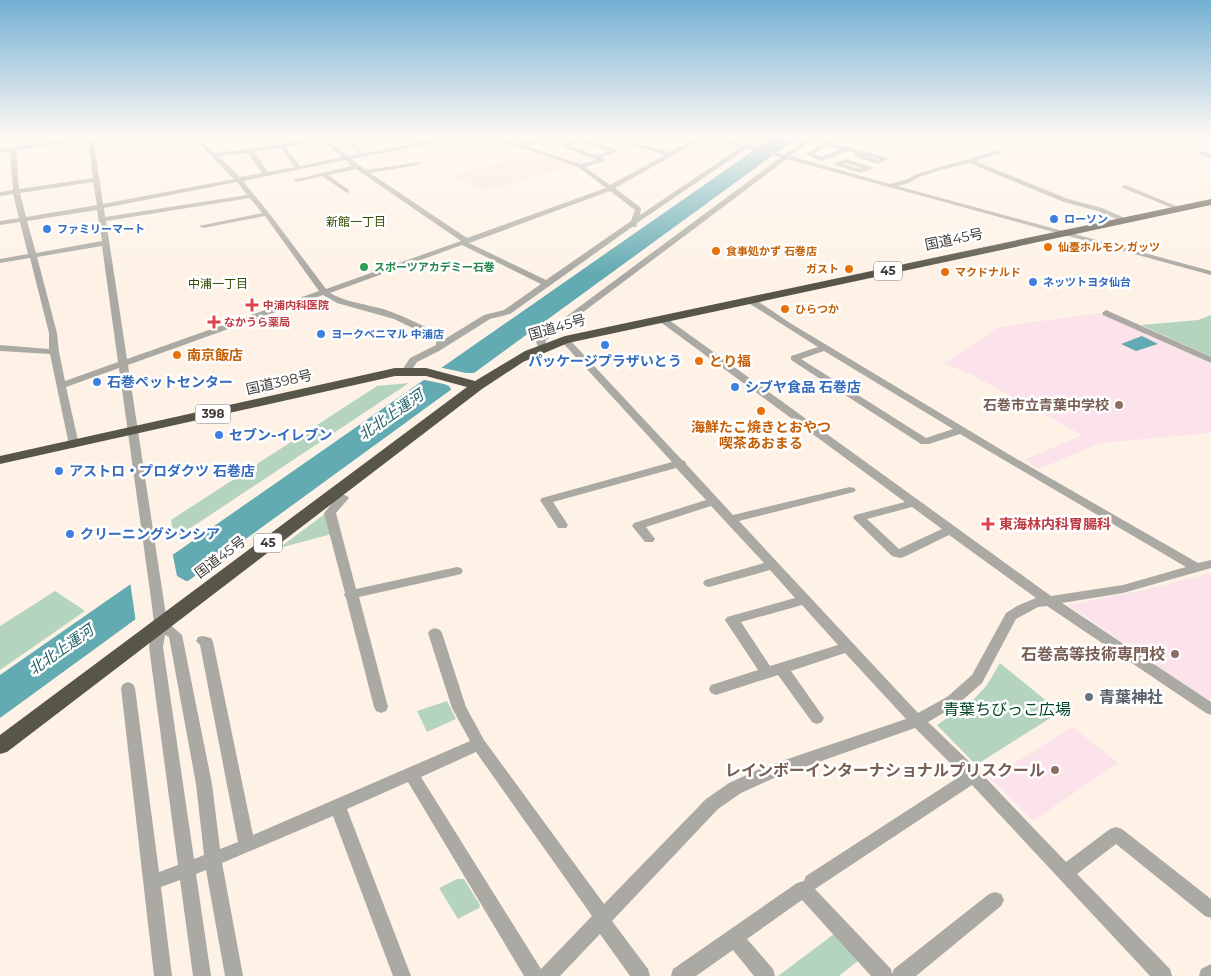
<svg xmlns="http://www.w3.org/2000/svg" width="1211" height="976" font-family="Montserrat,'Noto Sans JP',sans-serif">
  <style>
    .built { fill: #f7e6d5 }
    .education { fill: #fce2ea }
    .green { fill: #b5d4bf }
    .water { fill: #63abb3 }
    .pier { fill: #fef2e6 }
    .lines { fill: none; stroke-linecap: round; stroke-linejoin: round }
    .minor { fill: #aaa9a3; fill-rule: evenodd }
    .highway { fill: #585549; fill-rule: evenodd }
    .shop-dot { fill: #3f7fe0; stroke: #fff; stroke-width: 2 }
    .food-dot { fill: #e8710a; stroke: #fff; stroke-width: 2 }
    .leisure-dot { fill: #2e9e5b; stroke: #fff; stroke-width: 2 }
    .health-dot { fill: #e0444e; stroke: #fff; stroke-width: 2 }
    .education-dot { fill: #8d6e63; stroke: #fff; stroke-width: 2 }
    .worship-dot { fill: #6b7280; stroke: #fff; stroke-width: 2 }
    .labels { text-anchor: middle; stroke-width: 5; stroke-linejoin: round; paint-order: stroke }
    .far-shop-label { font-size: 11px; font-weight: bold; fill: #366cbe; stroke: #fff; text-anchor: start }
    .far-food-label { font-size: 11px; font-weight: bold; fill: #c56008; stroke: #fff; text-anchor: start }
    .far-leisure-label { font-size: 11px; font-weight: bold; fill: #27864d; stroke: #fff; text-anchor: start }
    .far-health-label { font-size: 11px; font-weight: bold; fill: #be3a42; stroke: #fff; text-anchor: start }
    .far-neighbourhood-label { font-size: 12px; fill: #314d04; stroke: #fff }
    .shield { fill: #fff; stroke: #797572; stroke-width: 1 }
    .shield-label { font-size: 12px; font-weight: bold; fill: #3f3a36 }
    .street-label { font-size: 14px; fill: #3f3a36; stroke: #fff }
    .food-label { font-size: 14px; font-weight: bold; fill: #c56008; stroke: #fff; text-anchor: start }
    .shop-label { font-size: 14px; font-weight: bold; fill: #366cbe; stroke: #fff; text-anchor: start }
    .education-label { font-size: 14px; font-weight: bold; fill: #785e54; stroke: #fff; text-anchor: end }
    .health-label { font-size: 14px; font-weight: bold; fill: #be3a42; stroke: #fff; text-anchor: start }
    .water-label { font-size: 15px; font-style: italic; fill: #246066; stroke: #fff }
    .near-education-label { font-size: 16px; font-weight: bold; fill: #785e54; stroke: #fff; text-anchor: end }
    .near-worship-label { font-size: 16px; font-weight: bold; fill: #5b616d; stroke: #fff; text-anchor: start }
    .near-park-label { font-size: 16px; fill: #014526; stroke: #fff }
  </style>
  <rect width="100%" height="100%" fill="#fef2e6"/>
  <path class="built" d="M535 153 574 166 485 191 452 176Z"/>
  <g class="education">
    <path d="M1099 313 1211 364V433L1100 443 1039 469 1024 460 1082 435 974 376 944 363 999 327Z"/>
    <path d="M1211 573V702L1068 605 1139 591Z"/>
    <path d="M1073 727 1118 763 1033 821 990 778Z"/>
  </g>
  <g class="green">
    <path d="M1211 315V357L1141 325 1198 320Z"/>
    <path d="M409 383 174 539 171 520 377 386Z"/>
    <path d="M326 513 332 534 279 548Z"/>
    <path d="M55 591 85 611 0 670V626Z"/>
    <path d="M1000 663 1060 712 976 765 937 725 974 699 987 685Z"/>
    <path d="M447 701 456 719 427 732 417 711Z"/>
    <path d="M457 879H464L480 905 479 908 458 919 439 888Z"/>
    <path d="M834 934 858 961 839 976H778Z"/>
  </g>
  <g class="water">
    <path d="M773 137H798L0 718V675Z"/>
    <path d="M1142 336 1158 344 1136 351 1121 344Z"/>
  </g>
  <g class="pier">
    <path d="M438 367 466 373H478L453 392 449 386 444 384 420 379Z"/>
    <path d="M172 551 177 576 186 581H193L136 623 130 581Z"/>
  </g>
  <g class="lines">
    <g class="minor">
      <path d="M87 137H93L103 204 234 179 198 143 181 137C197 137 204 143 215 153L273 146 318 137H328L326 138 348 156 360 154 341 137H347L362 151 361 154 447 137H457L454 139 351 159 366 170 420 162 421 163 418 165 370 173 467 238 606 188 578 167 489 137C500 137 511 144 520 143 532 142 540 136 550 137V139L525 146 580 164 597 160 560 146 586 137H594L588 140 619 151 601 157 605 159V161L585 167 610 185 665 155 634 145V143L670 152 697 137H712L744 145 757 137H763L750 146 784 155 809 137H815L790 156 890 184 905 180 915 175 933 169 1000 150 1003 152 1002 153 975 161 1068 199 1102 208 1130 220 1123 222 1098 211 1064 202 969 163 937 171 919 177 909 183 897 186 1211 271V275L787 159 546 340 545 349H539L536 342 540 336 781 157 746 149 637 223 636 227H632L510 314 490 319 439 351 417 362 409 374H403L401 372 410 358 436 345V339L394 319 337 303 323 295 128 365 167 622 182 635 212 784 220 849 238 842 200 645 196 641 198 637 203 636 211 638 213 642 253 835 470 741 452 708 428 633 430 630 435 628 440 630 442 633 466 707 484 740 604 904 706 799 729 783 764 767 906 719 845 653 791 671 824 718 822 722 817 724 812 722 778 675 716 695 711 693 709 689 711 685 758 670 725 620 727 617 795 598 770 570 709 587 705 586 703 583 705 580 764 563 711 506 646 527 655 539 653 542H645L632 526 634 523 706 500 676 468 553 502 568 525 566 528H558L540 500 542 498 672 462 562 342V338H568L682 460 685 461 686 464 733 515 850 487 854 488 856 490 854 492 739 521 918 713 947 697 972 675 1006 613 1017 606 1036 598 949 535 904 557 900 558 892 556 853 518 855 515 905 502 659 321V317H665L1051 596 1123 585 1186 567 960 434 929 444H921L791 360V356L818 347 747 302V298H753L790 323 1015 458 1198 563 1211 560V568L1123 593 1062 603 1211 702V715L1206 713 1047 606 1038 607 1016 619 982 683 957 705 928 722 979 771 1066 862 1110 829 1116 827 1122 829 1211 899V918L1205 916 1116 844 1077 874 1170 969 1172 976H1150L972 785 815 889 891 969 892 974 894 969 989 894 995 892 1001 894 1004 900 1001 906 916 976H871L802 900 747 939 773 969 775 976H754L733 950 696 976H671L673 969 797 883 804 881 806 876 962 775 915 728 776 777 741 793 718 809 612 921 648 969 650 976H630L600 934 560 976H524L408 782 347 809 411 976H393L333 816 222 863 243 976H225L206 870 196 874 211 976H193L180 880 161 887 172 976H154L121 688 123 684 128 682 133 684 135 688 159 872 178 865 149 647 154 624 152 606 119 368 66 387 79 445 74 448 69 445 50 354 0 351V345L49 349V333L30 258 0 263V259L28 254 20 222 0 225V221L19 218 13 194 0 196V192L13 190 10 151 0 153V149ZM704 138 741 147 640 215 641 208 615 188ZM88 140 93 178 19 189 16 150ZM321 140 342 157 300 166 286 147ZM582 142 610 151 595 155 569 146ZM281 148 294 167 268 172 254 152ZM248 153 262 173 240 177 218 156ZM345 160 352 166 293 180 296 182 322 176 347 193 349 192V190L328 175 356 169 461 241 326 289 269 213 243 181ZM93 182 97 205 26 217 20 193ZM237 182 247 195 105 217 104 208ZM610 191 635 210 631 221 546 280 469 243ZM250 198 262 213 199 226 203 228 265 216 319 291 127 359 106 221ZM97 210 102 241 36 253 27 221ZM462 245 541 284 504 310 484 315 445 339 444 336C424 326 404 316 383 309 365 304 345 302 330 293ZM102 246 118 362 65 381 59 352 57 333 37 257ZM824 351 953 429 926 438 801 359ZM912 507 942 529 899 549 867 519ZM802 605 838 645 770 666 741 622ZM165 635 169 637 196 784 204 855 194 859 163 647ZM476 752 592 916 541 969 421 777Z"/>
      <path d="M826 141 887 158 888 159 878 164 854 156 853 155 856 153 848 151 821 161 806 154ZM827 145 841 149 821 157 814 154ZM862 155 879 159 878 160Z"/>
      <path d="M1202 151 1211 154V158L1200 154V152Z"/>
      <path d="M845 159 872 167 873 168 860 173 833 164ZM845 163 863 168 860 169 842 164Z"/>
      <path d="M1125 185 1181 208 1182 209 1177 210 1123 188 1122 187Z"/>
      <path d="M1106 310 1211 357V363L1103 315 1102 313Z"/>
      <path d="M334 491 347 496 349 498 336 513 356 589 457 567 461 568 463 571 461 574 457 575 359 597 388 707 386 711 381 713 376 711 374 707 346 598 344 595 345 593 324 513 336 499 328 494Z"/>
      <path d="M1211 964V976H1199L1201 969Z"/>
    </g>
    <path class="highway" d="M1211 199V205L568 343 523 362 482 389 7 752 0 754V735L467 387 426 376H395L0 464V456L395 368H426L475 381 525 351 565 336Z"/>
  </g>
  <linearGradient id="sky" x2="0" y2="1"><stop stop-color="#73b0d3"/><stop offset="0.5" stop-color="#fff9f4"/><stop offset="1" stop-color="#fff9f4" stop-opacity="0"/></linearGradient>
  <rect width="1211" height="273" fill="url(#sky)"/>
  <g class="shop-dot">
    <circle cx="1054" cy="219" r="5"/>
    <circle cx="47" cy="229" r="5"/>
    <circle cx="1033" cy="282" r="5"/>
    <circle cx="321" cy="334" r="5"/>
    <circle cx="605" cy="345" r="5"/>
    <circle cx="97" cy="382" r="5"/>
    <circle cx="735" cy="387" r="5"/>
    <circle cx="219" cy="435" r="5"/>
    <circle cx="59" cy="471" r="5"/>
    <circle cx="70" cy="534" r="5"/>
  </g>
  <g class="food-dot">
    <circle cx="1048" cy="247" r="5"/>
    <circle cx="716" cy="251" r="5"/>
    <circle cx="849" cy="269" r="5"/>
    <circle cx="945" cy="272" r="5"/>
    <circle cx="785" cy="309" r="5"/>
    <circle cx="177" cy="355" r="5"/>
    <circle cx="699" cy="361" r="5"/>
    <circle cx="761" cy="411" r="5"/>
  </g>
  <circle class="leisure-dot" cx="364" cy="267" r="5"/>
  <g class="health-dot">
    <path d="M249.5 297.5h5v5h5v5h-5v5h-5v-5h-5v-5h5z"/>
    <path d="M211.5 314.5h5v5h5v5h-5v5h-5v-5h-5v-5h5z"/>
    <path d="M985.5 516.5h5v5h5v5h-5v5h-5v-5h-5v-5h5z"/>
  </g>
  <g class="education-dot">
    <circle cx="1119" cy="405" r="5"/>
    <circle cx="1175" cy="654" r="5"/>
    <circle cx="1055" cy="770" r="5"/>
  </g>
  <circle class="worship-dot" cx="1089" cy="697" r="5"/>
  <g class="labels">
    <g class="far-shop-label">
      <text x="1064" y="223">ローソン</text>
      <text x="57" y="233">ファミリーマート</text>
      <text x="1043" y="286">ネッツトヨタ仙台</text>
      <text x="331" y="338">ヨークベニマル 中浦店</text>
    </g>
    <g class="far-food-label">
      <text x="1058" y="251">仙臺ホルモン ガッツ</text>
      <text x="726" y="255">食事処かず 石巻店</text>
      <text x="839" y="273" text-anchor="end">ガスト</text>
      <text x="955" y="276">マクドナルド</text>
      <text x="795" y="313">ひらつか</text>
    </g>
    <g class="far-leisure-label">
      <text x="374" y="271">スポーツアカデミー石巻</text>
    </g>
    <g class="far-health-label">
      <text x="263" y="309">中浦内科医院</text>
      <text x="224" y="326">なかうら薬局</text>
    </g>
    <g class="far-neighbourhood-label">
      <text x="356" y="226">新館一丁目</text>
      <text x="218" y="288">中浦一丁目</text>
    </g>
    <g class="shield">
      <rect x="874" y="261.5" width="28" height="19" rx="4"/>
      <rect x="195.5" y="404.5" width="35" height="19" rx="4"/>
      <rect x="254" y="533.5" width="28" height="19" rx="4"/>
    </g>
    <g class="shield-label">
      <text x="888" y="275">45</text>
      <text x="213" y="418">398</text>
      <text x="268" y="547">45</text>
    </g>
    <g class="street-label">
      <text transform="translate(954 239) rotate(-12)" y="5">国道45号</text>
      <text transform="translate(557 327) rotate(-16)" y="5">国道45号</text>
      <text transform="translate(279 382) rotate(-13)" y="5">国道398号</text>
      <text transform="translate(220 557) rotate(-37)" y="5">国道45号</text>
    </g>
    <g class="food-label">
      <text x="187" y="360">南京飯店</text>
      <text x="709" y="366">とり福</text>
      <text x="761" y="432" text-anchor="middle">海鮮たこ焼きとおやつ<tspan x="761" dy="16">喫茶あおまる</tspan></text>
    </g>
    <g class="shop-label">
      <text x="605" y="366" text-anchor="middle">パッケージプラザいとう</text>
      <text x="107" y="387">石巻ペットセンター</text>
      <text x="745" y="392">シブヤ食品 石巻店</text>
      <text x="229" y="440">セブン-イレブン</text>
      <text x="69" y="476">アストロ・プロダクツ 石巻店</text>
      <text x="80" y="539">クリーニングシンシア</text>
    </g>
    <g class="education-label">
      <text x="1109" y="410">石巻市立青葉中学校</text>
    </g>
    <g class="health-label">
      <text x="999" y="529">東海林内科胃腸科</text>
    </g>
    <g class="water-label">
      <text transform="translate(391 415) rotate(-35)" y="5">北北上運河</text>
      <text transform="translate(61 650) rotate(-35)" y="5">北北上運河</text>
    </g>
    <g class="near-education-label">
      <text x="1165" y="660">石巻高等技術専門校</text>
      <text x="1045" y="776">レインボーインターナショナルプリスクール</text>
    </g>
    <g class="near-worship-label">
      <text x="1099" y="703">青葉神社</text>
    </g>
    <g class="near-park-label">
      <text x="1007" y="715">青葉ちびっこ広場</text>
    </g>
  </g>
</svg>
